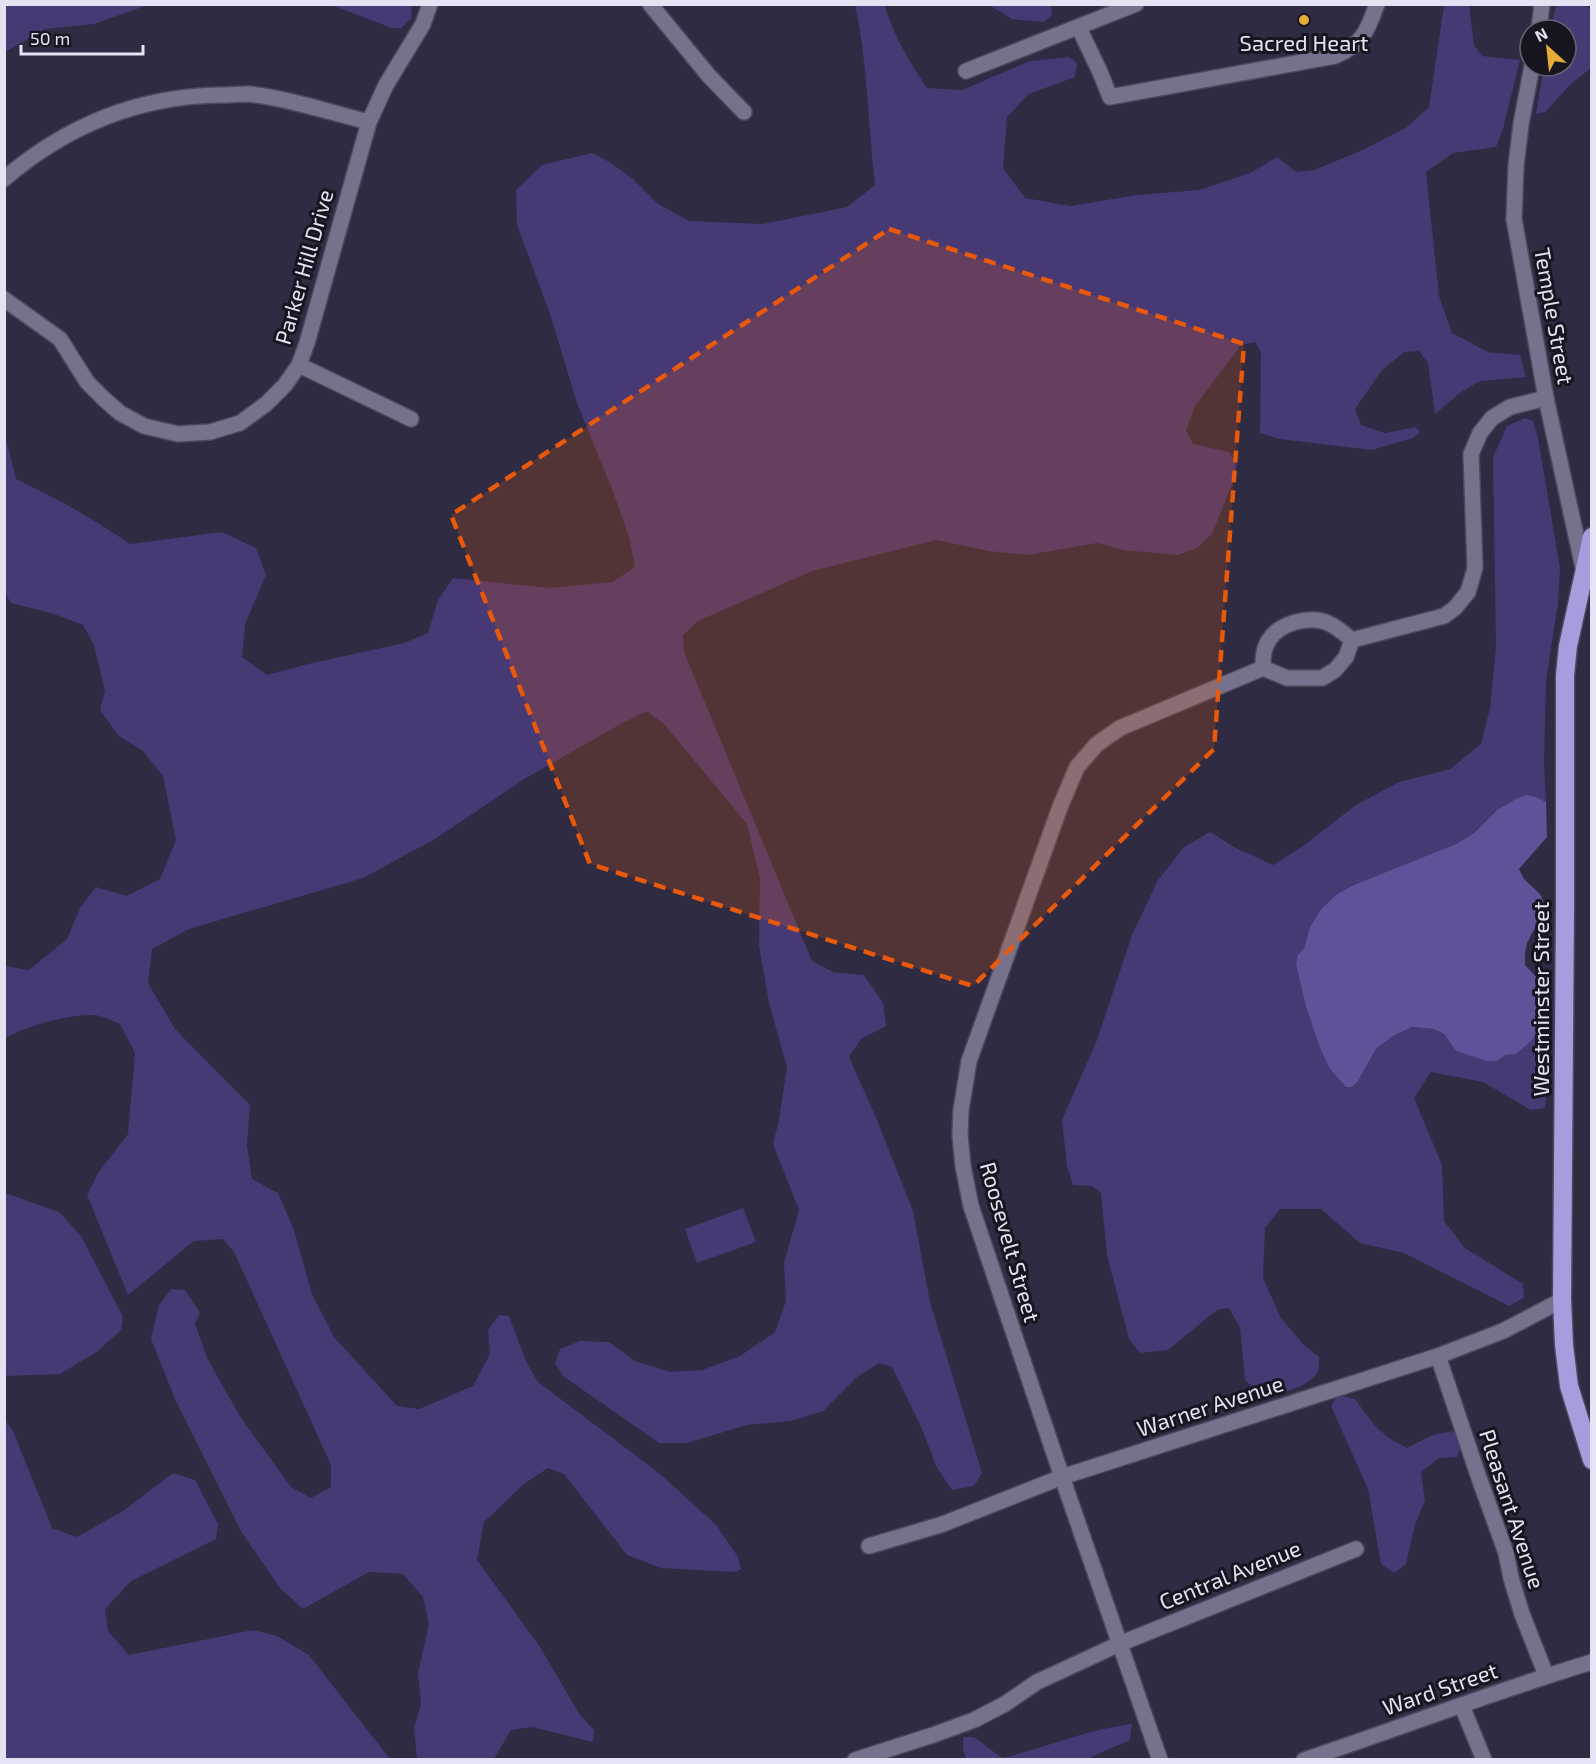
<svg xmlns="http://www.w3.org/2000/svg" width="1596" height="1764" font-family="'Exo 2',sans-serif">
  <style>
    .green { fill: #463974 }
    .water { fill: #615199 }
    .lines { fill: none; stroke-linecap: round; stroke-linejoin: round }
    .minor-casing { stroke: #4d495d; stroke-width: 18 }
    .highway-casing { stroke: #4d495d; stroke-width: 21 }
    .minor { stroke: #76728e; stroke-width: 15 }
    .highway { stroke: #a89cdf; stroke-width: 18 }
    .marked { fill: #e8590c; fill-opacity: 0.2; stroke: #e8590c; stroke-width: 4.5; stroke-dasharray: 12 8; stroke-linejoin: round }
    .poi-dot { fill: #e5ad35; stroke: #171520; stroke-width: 2 }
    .labels { text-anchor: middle; stroke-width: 6; stroke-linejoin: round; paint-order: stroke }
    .poi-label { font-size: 22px; fill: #e5e3f3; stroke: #171520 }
    .street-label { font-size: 22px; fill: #e5e3f3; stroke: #171520 }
  </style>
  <rect width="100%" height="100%" fill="#2f2b42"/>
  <g class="green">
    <path d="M5 4H148V5L94 24 45 29 5 52Z"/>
    <path d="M331 5 412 4V5L411 19 401 28H392Z"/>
    <path d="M855 5H886L885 7C895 38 909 61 927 88L962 90 1030 61 1069 57 1077 63 1075 77 1029 94 1007 117 1003 168 1025 198 1070 206 1137 195 1199 190 1250 173 1277 157 1296 172 1314 170 1363 150 1407 127 1429 107 1444 5H1469L1474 45 1482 56 1520 60 1503 129 1496 147 1453 153 1426 172 1439 296 1452 333 1488 352 1520 355 1526 377 1480 381 1461 392 1435 414 1428 363 1419 351 1404 352 1382 370 1355 409 1361 425 1385 433 1416 427 1420 432 1413 438 1372 450 1279 439 1260 433 1261 352 1255 342 1241 345 1195 406 1186 430 1193 444 1229 452 1237 464 1233 482 1212 534 1197 548 1178 555 1124 550 1097 543 1027 555 989 551 936 540 812 571 698 621 683 635 684 652 812 961 833 972 864 975 883 1003 886 1026 861 1039 849 1057 875 1115 913 1211 930 1302 982 1473 974 1486 952 1490 936 1466 922 1429 892 1367 879 1363 857 1377 823 1411 791 1421 747 1425 687 1443H659L563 1376 555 1363 560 1349 580 1341 609 1342 635 1361 670 1372 702 1370 740 1356 775 1332 786 1301 784 1263 799 1210 773 1144 779 1120 787 1067 769 1003 759 945 760 878 747 824 665 725 647 711 617 726 526 778 435 839 363 878 189 929 152 949 148 983 175 1029 250 1105 247 1145 252 1179 278 1193 294 1230 312 1294 334 1337 397 1406 419 1409 473 1386 490 1354 488 1330 499 1315 509 1316 526 1361 538 1382 659 1473 716 1525 738 1557 741 1569 736 1572 661 1568 627 1555 564 1474 548 1468 524 1484 484 1522 477 1560 540 1647 580 1715 594 1730 593 1742 532 1727 511 1730 494 1759H417L414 1727 421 1705 418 1673 429 1624 423 1597 403 1574 369 1572 303 1609 280 1588 242 1533 175 1399 151 1339 159 1305 171 1289 185 1290 200 1313 195 1323 207 1358 241 1418 291 1487 311 1498 331 1487V1465L234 1252 223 1239 194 1241 128 1295 87 1195 98 1173 128 1134 135 1053 120 1024C112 1021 101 1015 93 1015 65 1015 29 1025 5 1038V966L29 970 67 939 80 908 96 887 127 896 160 879 176 840 163 776 143 751 119 736 100 710 105 691 94 645 83 625 54 614 11 603 5 593V435L16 479C56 498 94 519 130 544L222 532 256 548 266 575 245 624 242 657 267 675 308 664 404 643 428 633 438 600 453 578 550 588 613 582 635 567 629 537 614 494 577 403 550 314 517 225 516 190 542 165 592 153 611 163 633 179 657 203 689 221 763 224 847 207 875 185C868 125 868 64 855 5Z"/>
    <path d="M989 5H1051L1052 15 1043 22 1012 19Z"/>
    <path d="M1556 5H1581L1591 8V68L1571 84 1545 112 1536 114 1544 66H1566V30H1551Z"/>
    <path d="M1525 418 1533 421 1538 438 1560 569 1558 603 1546 681 1544 764 1546 802 1536 797 1497 810 1474 833 1456 844 1356 884 1337 894 1321 909 1310 927 1304 948 1297 956 1296 965 1306 1007 1320 1048 1358 1081 1376 1049 1393 1036 1412 1027 1434 1029 1444 1034 1456 1051 1486 1061H1497L1532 1040 1543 1022 1550 1024 1545 1108 1531 1110 1483 1082 1431 1072 1414 1098 1442 1165 1444 1221 1465 1248 1523 1284 1524 1298 1509 1306 1404 1253 1360 1243 1321 1209H1280L1265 1228 1263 1278 1281 1318 1304 1345 1319 1357C1319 1361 1319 1364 1319 1367 1315 1387 1280 1393 1264 1397L1245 1380 1240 1328 1229 1308 1217 1310 1168 1350 1140 1353 1129 1339 1107 1255 1101 1193 1092 1186 1073 1185 1067 1166 1062 1120 1097 1040 1132 935 1158 880 1184 847 1210 832 1234 847 1273 865 1303 846 1356 805 1399 782 1450 769 1481 744 1490 708 1496 646 1493 457 1507 426Z"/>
    <path d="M5 1193 59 1212 81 1236 123 1317 121 1330 98 1351 60 1374 5 1376Z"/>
    <path d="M743 1208 756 1242 697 1263 685 1229Z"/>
    <path d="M1338 1395 1355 1399 1374 1425 1389 1438 1407 1448 1433 1435 1453 1431 1463 1441 1457 1457 1439 1458 1421 1472 1425 1501 1415 1524 1406 1564 1394 1573 1381 1564 1368 1489 1331 1406Z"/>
    <path d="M4 1419 13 1431 52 1528 77 1537 123 1511 173 1473 195 1480 218 1524 216 1539 131 1581 105 1609 108 1631 129 1655 253 1630 277 1636 309 1655 390 1759H5Z"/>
    <path d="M1132 1724 1130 1740 1093 1756 1090 1759H966L963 1749V1737H974L1002 1758C1045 1748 1087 1729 1132 1724Z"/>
  </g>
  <path class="water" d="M1526 795 1536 797 1546 802 1547 837 1519 869 1524 879 1540 894 1544 903 1542 914 1527 943 1525 954V965L1539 980 1547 1001 1543 1022 1532 1040 1516 1054 1506 1055 1497 1061H1486L1456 1051 1444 1034 1434 1029 1412 1027 1393 1036 1376 1049 1358 1081 1352 1087H1346L1330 1069 1320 1048 1306 1007 1296 965 1297 956 1304 948 1310 927 1321 909 1337 894 1356 884 1456 844 1474 833 1497 810 1516 799Z"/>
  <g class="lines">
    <g class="minor-casing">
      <g id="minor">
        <path d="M650 4 709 76 744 112"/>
        <path d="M1079 28 1100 72 1110 97 1335 56C1362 45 1368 30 1377 4"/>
        <path d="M1539 30 1542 4"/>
        <path d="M1532 66 1521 124 1516 166 1514 219 1546 398 1584 572"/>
        <path d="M966 71 1136 4"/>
        <path d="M4 179C67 125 139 96 221 95 230 95 240 94 249 94 287 98 332 113 369 122"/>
        <path d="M4 299 60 339 87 382 104 399 120 413 144 426 178 434 210 432 240 423 266 404 285 385 299 365 307 343 369 122 386 85 423 24 430 4"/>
        <path d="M299 365 411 419"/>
        <path d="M1352 640 1346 657 1335 670 1322 678H1287L1263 668C1263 658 1263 649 1269 640 1279 623 1310 615 1328 623 1337 627 1345 634 1352 640L1444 616 1455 608 1468 592 1475 568 1471 454 1480 433 1492 418 1510 407 1546 398"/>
        <path d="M1438 1356 1479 1478 1506 1553 1511 1578 1522 1614 1546 1675"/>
        <path d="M869 1546 943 1524 1062 1477 1438 1356 1503 1331 1562 1300"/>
        <path d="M1462 1706 1484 1760"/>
        <path d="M855 1760 933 1735 974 1720 1005 1704 1037 1682 1119 1644 1356 1549"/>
        <path d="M1160 1760 1062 1477 971 1206 963 1166 960 1135 961 1110 969 1061 1060 807 1077 767 1097 744 1120 728 1263 668"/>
        <path d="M1304 1760C1400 1728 1495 1691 1592 1662"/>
      </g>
    </g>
    <g class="highway-casing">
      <path id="highway" d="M1592 537 1568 646 1565 675V904L1562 1300 1564 1345 1569 1386 1592 1460"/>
    </g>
    <use href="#minor" class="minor"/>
    <use href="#highway" class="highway"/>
  </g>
  <path class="marked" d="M889 229 1244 344 1214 749 973 986 590 864 451 515Z"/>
  <circle class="poi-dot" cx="1304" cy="20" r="6"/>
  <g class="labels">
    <g class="poi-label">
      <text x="1304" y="51">Sacred Heart</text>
    </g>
    <g class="street-label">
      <text transform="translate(304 267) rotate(-74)" y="8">Parker Hill Drive</text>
      <text transform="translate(1554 316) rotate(80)" y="8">Temple Street</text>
      <text transform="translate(1541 999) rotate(-90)" y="8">Westminster Street</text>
      <text transform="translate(1010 1242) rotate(74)" y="8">Roosevelt Street</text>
      <text transform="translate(1210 1406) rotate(-18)" y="8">Warner Avenue</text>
      <text transform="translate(1512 1509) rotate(72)" y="8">Pleasant Avenue</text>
      <text transform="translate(1230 1575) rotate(-22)" y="8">Central Avenue</text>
      <text transform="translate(1440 1689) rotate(-19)" y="8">Ward Street</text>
    </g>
  </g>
  <rect width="1596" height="1764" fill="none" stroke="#e5e3f3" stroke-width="12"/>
  <g transform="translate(1548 48) rotate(333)"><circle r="28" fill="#171520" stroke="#696774" stroke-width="1.5"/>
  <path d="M0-4.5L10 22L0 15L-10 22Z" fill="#e5ad35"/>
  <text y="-9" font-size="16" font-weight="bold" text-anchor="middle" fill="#e5e3f3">N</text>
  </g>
  <path d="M21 45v9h122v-9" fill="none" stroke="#e5e3f3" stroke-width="3"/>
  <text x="30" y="45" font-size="18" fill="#e5e3f3" stroke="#171520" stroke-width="4.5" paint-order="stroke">50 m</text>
</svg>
